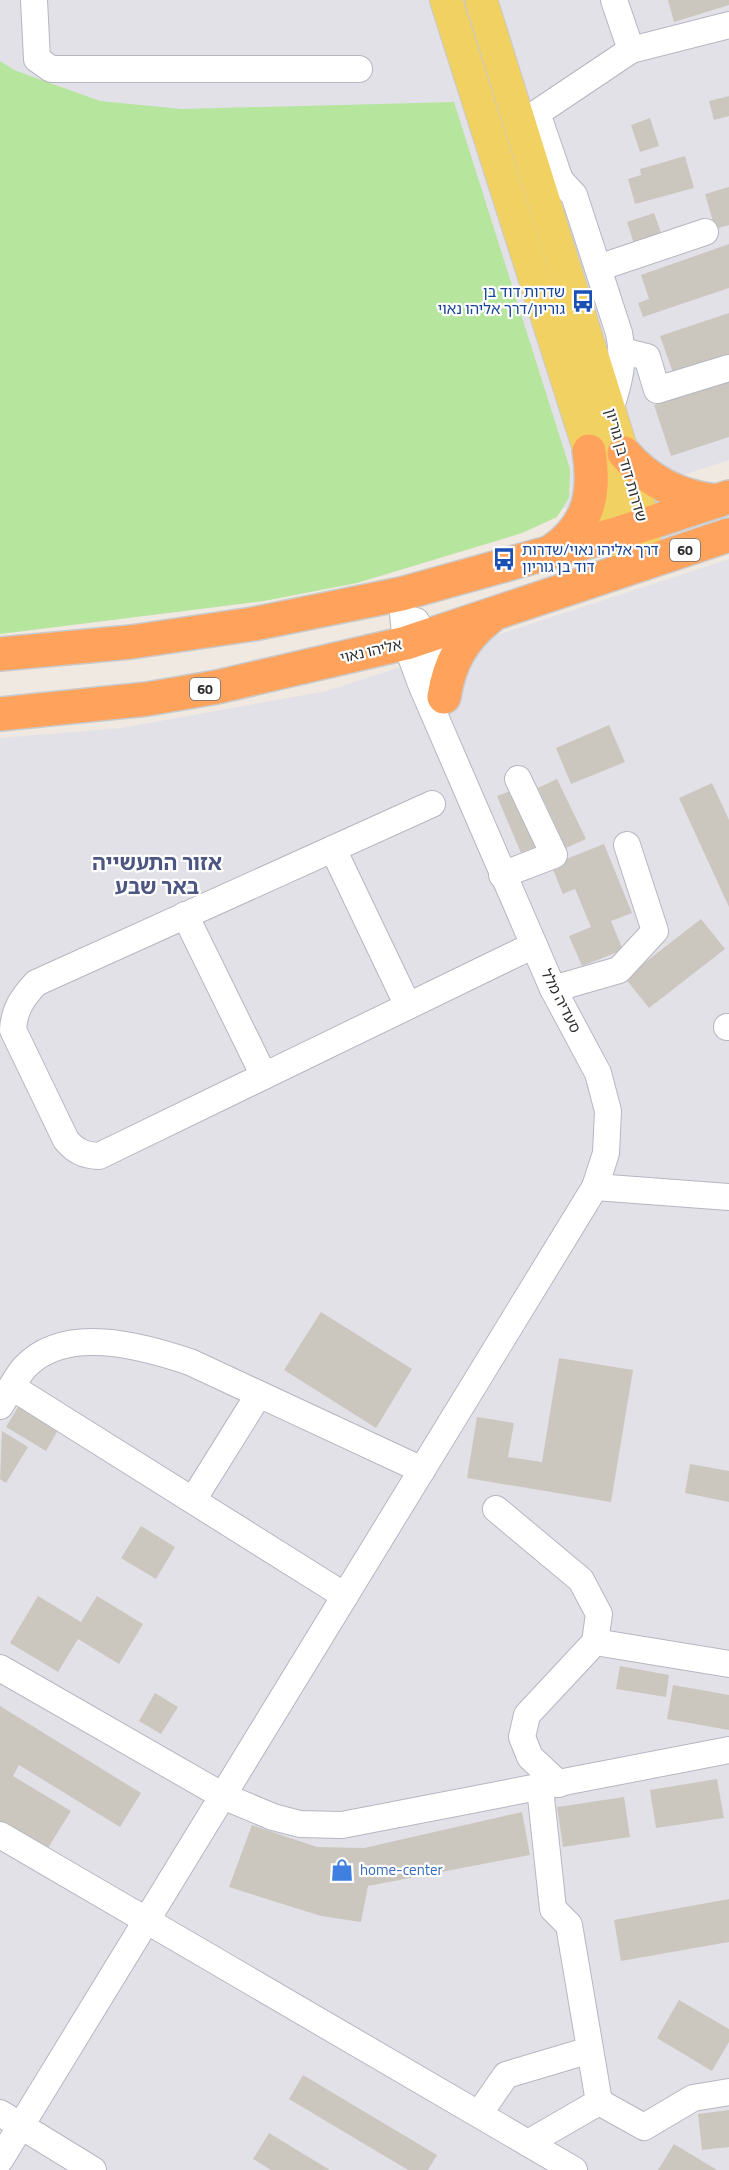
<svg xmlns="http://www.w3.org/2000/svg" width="729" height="2170" font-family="'Titillium Web','Noto Sans Hebrew',sans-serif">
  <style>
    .industrial { fill: #e3e1e8 }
    .green { fill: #b6e59e }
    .building { fill: #cbc7bf }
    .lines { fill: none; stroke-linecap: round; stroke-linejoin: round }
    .minor-casing { stroke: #b4b7c1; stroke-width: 28 }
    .major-casing { stroke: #c9c9c9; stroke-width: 34 }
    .highway-casing { stroke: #c9c9c9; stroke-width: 36 }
    .minor { stroke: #fff; stroke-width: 26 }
    .major { stroke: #f2d163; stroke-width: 32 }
    .highway { stroke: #ffa35c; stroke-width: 33 }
    .labels { text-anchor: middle; stroke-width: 4.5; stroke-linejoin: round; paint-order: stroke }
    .shield { fill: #fff; stroke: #6d6d6d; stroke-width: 1.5 }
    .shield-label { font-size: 14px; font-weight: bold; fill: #2e2e2e }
    .transit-label { font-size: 15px; fill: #164399; stroke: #fff; text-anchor: end }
    .street-label { font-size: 15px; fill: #2e2e2e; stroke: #fff }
    .shop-label { font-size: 15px; fill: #366cbe; stroke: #fff; text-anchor: start }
    .district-label { font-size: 21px; font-weight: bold; fill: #4d5680; stroke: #fff }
  </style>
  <rect width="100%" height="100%" fill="#efe9e1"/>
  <g class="industrial">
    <path d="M0 0H729V460L671 479 280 586 0 629Z"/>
    <path d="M729 559V2170H0V738L121 728 327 691Z"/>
  </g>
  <path class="green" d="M0 61 14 70 100 101 182 109 454 102 570 469 569 498 557 517 522 533 357 583 264 601 0 634Z"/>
  <g class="building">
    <path d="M668 0H729V5L674 22Z"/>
    <path d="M729 96V116L714 120 709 101Z"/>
    <path d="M650 118 659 146 640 152 631 125Z"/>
    <path d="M685 156 694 188 635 204 628 179 641 175 640 169Z"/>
    <path d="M729 187V225L715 229 705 194Z"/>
    <path d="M654 213 664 241 636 250 627 222Z"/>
    <path d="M729 244V288L643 317 638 303 649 299 641 275Z"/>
    <path d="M729 313V363L676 381 660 336Z"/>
    <path d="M729 380V437L671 456 654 405Z"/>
    <path d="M609 725 625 762 571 784 556 748Z"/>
    <path d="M557 779 586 839 566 848 538 788Z"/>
    <path d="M712 783 729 820V907L679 798Z"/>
    <path d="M513 790 536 847 521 853 497 796Z"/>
    <path d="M604 844 632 913 611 921 623 950 582 966 569 936 591 927 575 889 563 894 551 865Z"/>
    <path d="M701 919 725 949 649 1008 625 978Z"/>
    <path d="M321 1312 412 1369 376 1428 284 1370Z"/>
    <path d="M559 1358 633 1370 611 1502 467 1478 477 1417 514 1423 508 1457 542 1462Z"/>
    <path d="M18 1407 58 1430 46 1451 6 1427Z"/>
    <path d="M2 1431 28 1447 6 1483 0 1479Z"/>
    <path d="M690 1464 729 1471V1502L685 1493Z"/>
    <path d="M141 1526 175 1547 156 1579 121 1558Z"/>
    <path d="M38 1596 81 1622 97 1596 143 1624 119 1664 78 1639 58 1672 10 1643Z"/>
    <path d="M620 1666 669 1675 666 1697 616 1689Z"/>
    <path d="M673 1685 729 1695V1730L667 1719Z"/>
    <path d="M155 1693 178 1707 161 1734 139 1721Z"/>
    <path d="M0 1706 141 1793 120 1827 19 1765 13 1776 71 1811 46 1851 0 1823Z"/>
    <path d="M717 1779 724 1818 656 1828 650 1790Z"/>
    <path d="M624 1797 630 1837 563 1847 557 1807Z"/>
    <path d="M522 1812 530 1855 368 1886 361 1922 321 1916 229 1887 252 1825 317 1847 364 1848Z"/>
    <path d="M729 1899V1942L621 1961 614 1920Z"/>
    <path d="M679 2000 729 2029V2042L712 2071 657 2038Z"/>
    <path d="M303 2075 437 2155 428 2170H408L289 2099Z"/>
    <path d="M729 2110V2147L702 2150 698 2114Z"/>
    <path d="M269 2133 330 2170H271L253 2159Z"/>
    <path d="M674 2144 717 2170H658Z"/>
  </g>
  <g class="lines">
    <g class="minor-casing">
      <g id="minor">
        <path d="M34 0 37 59 51 69H359"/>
        <path d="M631 50 729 25"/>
        <path d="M530 157 560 180 574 195 619 333C625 361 619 383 610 410"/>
        <path d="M560 180 537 113 631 50 614 0"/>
        <path d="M598 268 705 232"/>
        <path d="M623 351 647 357 657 390 729 368"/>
        <path d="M416 621 425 637 445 699"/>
        <path d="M432 804 36 983C22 998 14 1010 13 1030L66 1140C76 1152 84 1155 99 1156L534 945"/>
        <path d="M333 849 408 1006"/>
        <path d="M502 875 554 855 518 779"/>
        <path d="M185 915 264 1076"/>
        <path d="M553 989 619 970 655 931 627 845"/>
        <path d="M727 1027H729"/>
        <path d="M595 1187 729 1197"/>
        <path d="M12 1387 345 1596"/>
        <path d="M0 1406C8 1394 15 1378 25 1367 65 1324 142 1346 190 1362L422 1470"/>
        <path d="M193 1500 259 1394"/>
        <path d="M496 1509 581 1580 599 1614 595 1642 527 1715 522 1737 530 1757 559 1784"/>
        <path d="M595 1642 729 1664"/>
        <path d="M0 1668 223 1796 273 1817 300 1824 342 1825 729 1750"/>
        <path d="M0 1835 574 2170"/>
        <path d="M599 2102 644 2127 693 2098 729 2092"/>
        <path d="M0 2113 93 2170"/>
        <path d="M479 2114 506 2075 590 2050"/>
        <path d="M528 2143 599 2102 569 1925 553 1909 540 1788"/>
        <path d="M0 2160 595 1187 606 1153 608 1111 598 1073 553 989 421 684 406 643 401 594"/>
      </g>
    </g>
    <g class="major-casing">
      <g id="major">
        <path d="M446 0 616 534 642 565"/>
        <path d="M481 0 645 524 643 552"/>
      </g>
    </g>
    <g class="highway-casing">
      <g id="highway">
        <path d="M624 453C648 481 680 497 716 501"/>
        <path d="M552 551C589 526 596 493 589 451"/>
        <path d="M0 654 131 642 253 624 401 594 616 534 729 497"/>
        <path d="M444 697C449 664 462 639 489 618"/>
        <path d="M0 714 147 699 217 687 406 643 729 535"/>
      </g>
    </g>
    <use href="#minor" class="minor"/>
    <use href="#major" class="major"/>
    <use href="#highway" class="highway"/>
  </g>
  <defs>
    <g id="bus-bare" transform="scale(1.8)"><path d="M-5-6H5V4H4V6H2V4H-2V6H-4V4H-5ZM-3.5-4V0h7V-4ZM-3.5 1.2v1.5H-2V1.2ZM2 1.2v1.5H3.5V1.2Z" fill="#1a4fb4" stroke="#fff" stroke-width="2.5" paint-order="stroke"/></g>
    <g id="shop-bare" transform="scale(1.8)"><path d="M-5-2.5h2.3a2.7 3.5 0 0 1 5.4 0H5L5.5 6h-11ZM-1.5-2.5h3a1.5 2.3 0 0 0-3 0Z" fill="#3f7fe0" stroke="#fff" stroke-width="2.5" paint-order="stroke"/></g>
  </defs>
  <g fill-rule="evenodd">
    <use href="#bus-bare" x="583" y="301"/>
    <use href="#bus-bare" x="504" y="559"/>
    <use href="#shop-bare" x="342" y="1870"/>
  </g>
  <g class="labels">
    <g class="shield">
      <rect x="670" y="539" width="30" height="22" rx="4.5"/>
      <rect x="190" y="678" width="30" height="22" rx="4.5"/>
    </g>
    <g class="shield-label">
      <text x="685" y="555">60</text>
      <text x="205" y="694">60</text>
    </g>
    <g class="transit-label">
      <text x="565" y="297">שדרות דוד בן<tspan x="565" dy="17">גוריון/דרך אליהו נאוי</tspan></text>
      <text x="522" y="555" text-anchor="start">דרך אליהו נאוי/שדרות<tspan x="522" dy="17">דוד בן גוריון</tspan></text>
    </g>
    <g class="street-label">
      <text transform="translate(626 465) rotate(74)" y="5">שדרות דוד בן גוריון</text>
      <text transform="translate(371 651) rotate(-13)" y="5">אליהו נאוי</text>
      <text transform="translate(561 1001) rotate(63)" y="5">סעדיה מלל</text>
    </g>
    <g class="shop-label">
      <text x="360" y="1875">home-center</text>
    </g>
    <g class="district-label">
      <text x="157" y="870">אזור התעשייה<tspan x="157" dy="24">באר שבע</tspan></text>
    </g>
  </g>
</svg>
